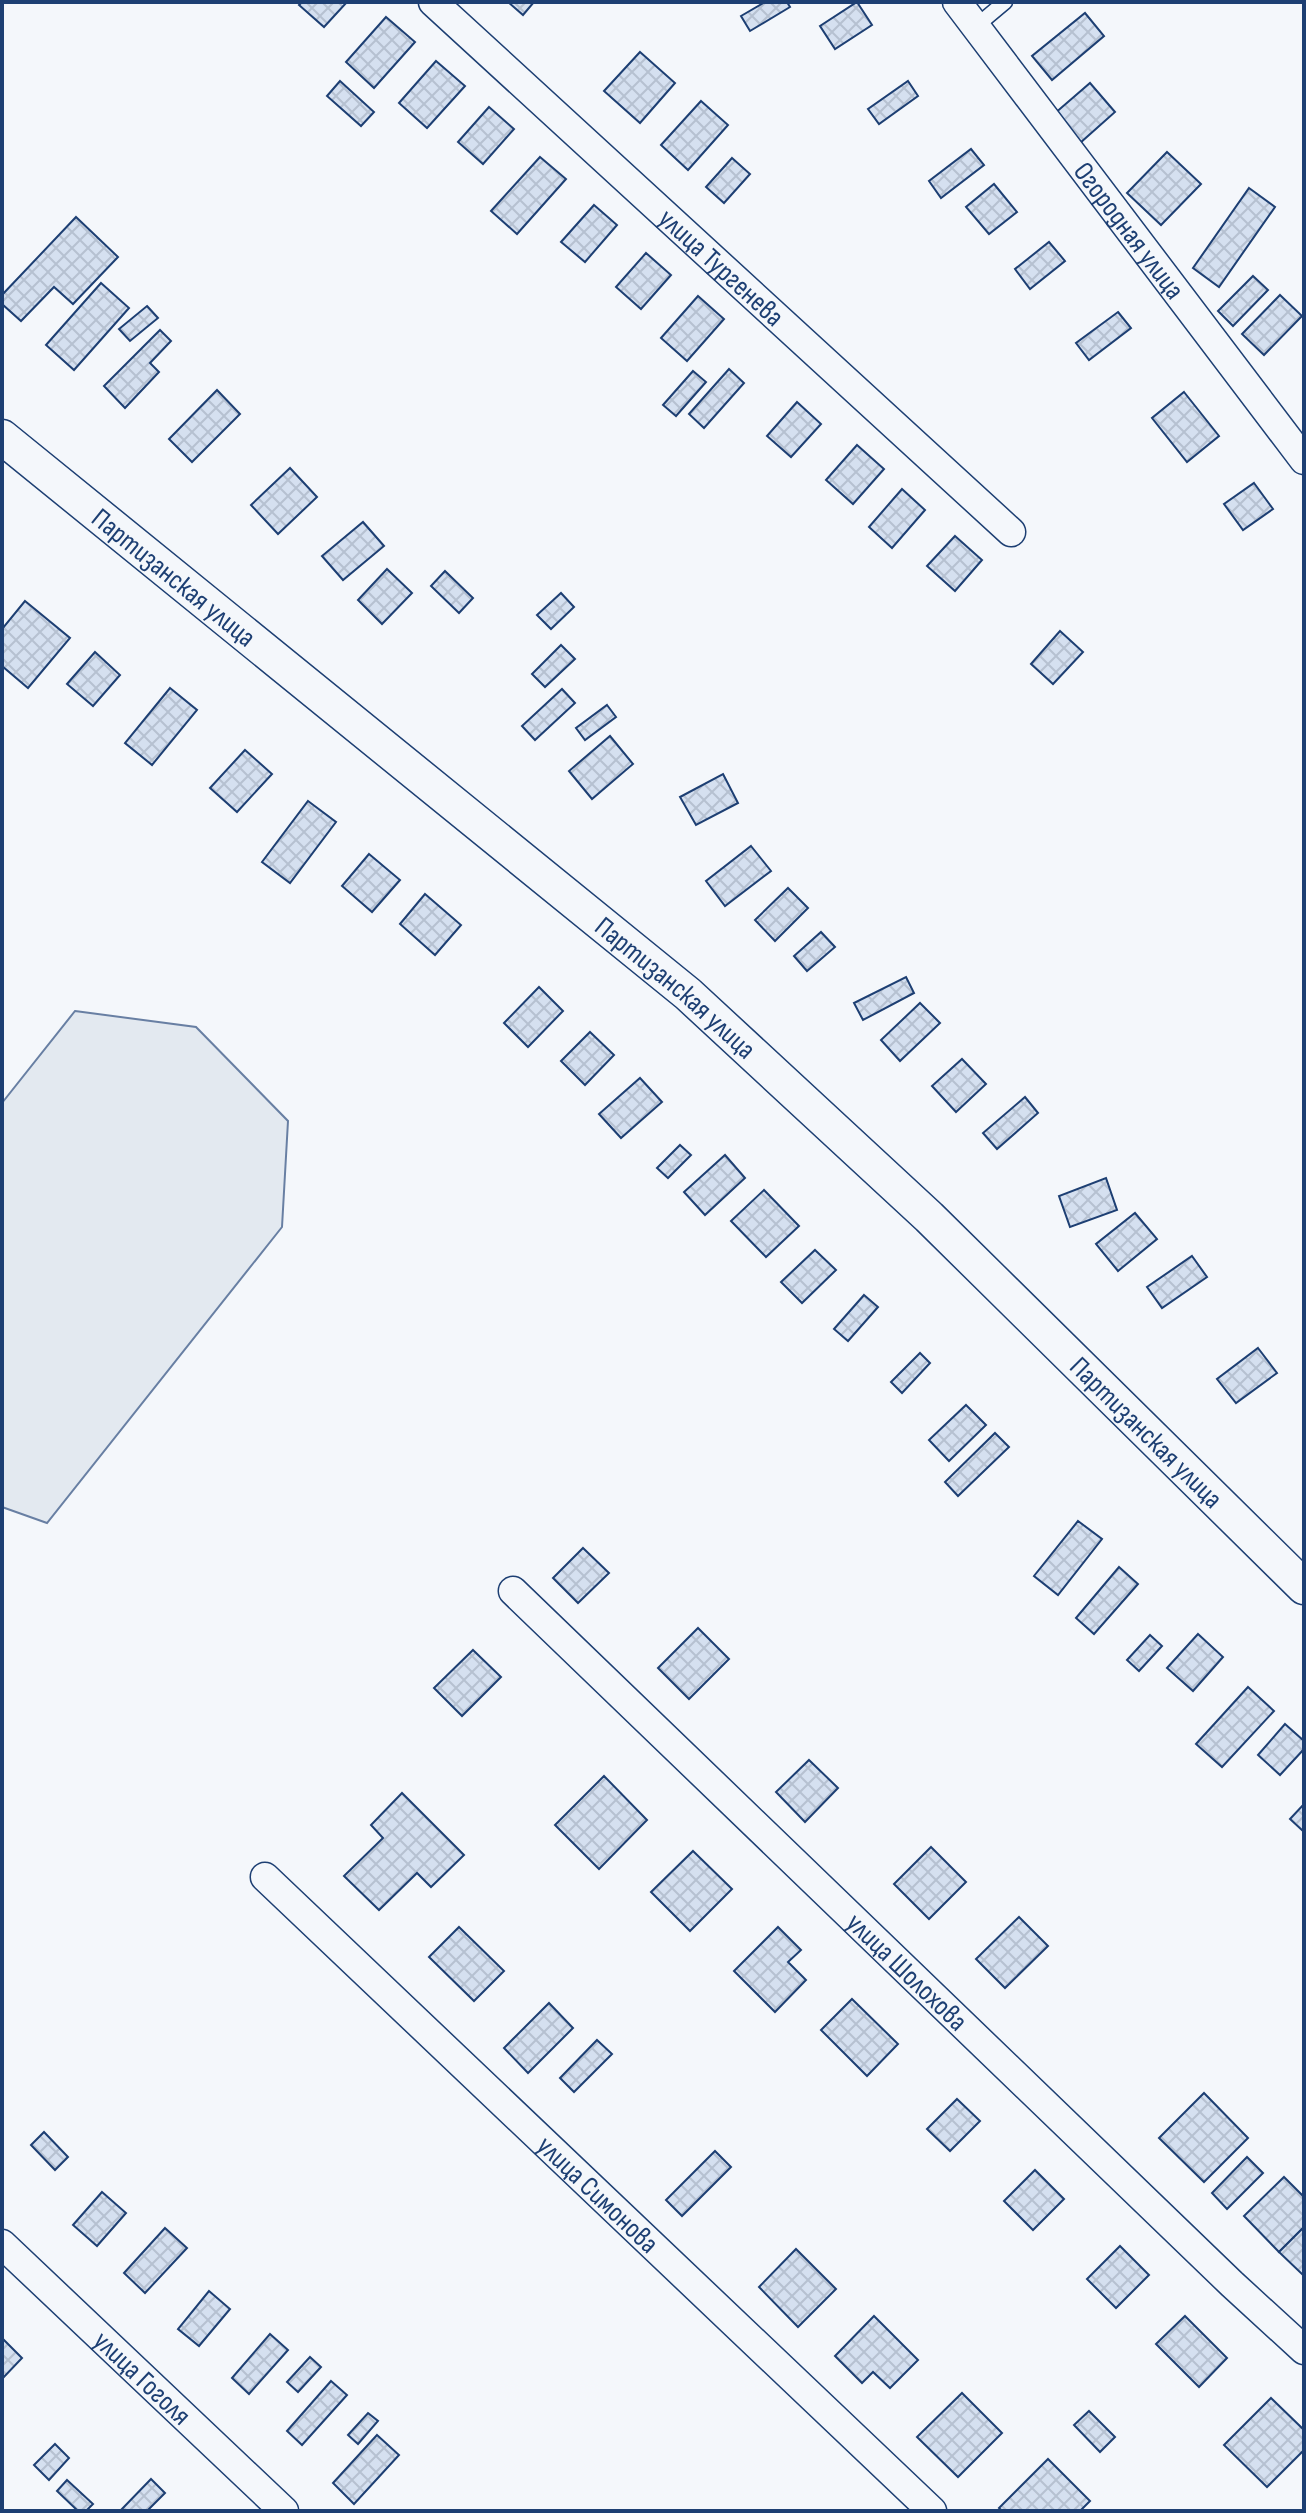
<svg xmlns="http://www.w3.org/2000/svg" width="1306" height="2513" font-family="'Sofia Sans Condensed',sans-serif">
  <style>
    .green { fill: #e3e9f0; stroke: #687fa3; stroke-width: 2 }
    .building { fill: url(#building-cross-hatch); stroke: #1d3f73; stroke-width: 2 }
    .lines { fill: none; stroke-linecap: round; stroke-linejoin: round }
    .service-casing { stroke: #1d3f73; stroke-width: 17 }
    .minor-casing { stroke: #1d3f73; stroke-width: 31 }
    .tertiary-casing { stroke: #1d3f73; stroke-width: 37 }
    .service { stroke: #f4f7fb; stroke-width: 14 }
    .minor { stroke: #f4f7fb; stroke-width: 28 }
    .tertiary { stroke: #f4f7fb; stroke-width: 34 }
    .labels { text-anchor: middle; stroke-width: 6; stroke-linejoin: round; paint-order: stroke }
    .street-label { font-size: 28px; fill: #1d3f73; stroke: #f4f7fb }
  </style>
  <defs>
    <pattern id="building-cross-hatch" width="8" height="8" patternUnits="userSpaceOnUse" patternTransform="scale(2)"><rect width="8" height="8" fill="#d5e0f0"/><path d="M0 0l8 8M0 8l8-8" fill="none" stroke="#b6c1d1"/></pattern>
  </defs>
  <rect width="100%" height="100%" fill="#f4f7fb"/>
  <path class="green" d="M75 1011 196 1027 288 1121 282 1227 47 1523 2 1507V1103Z"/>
  <g class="building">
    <path d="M302 2H347L324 27 299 5Z"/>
    <path d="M508 2H534L523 15Z"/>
    <path d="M765 2H787L790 7 750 31 741 16Z"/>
    <path d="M857 2 872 25 835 49 820 26Z"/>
    <path d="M1085 13 1104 36 1052 80 1032 56Z"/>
    <path d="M386 17 415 42 374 88 346 62Z"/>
    <path d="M640 52 675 83 640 123 604 91Z"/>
    <path d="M436 61 465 86 427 128 399 103Z"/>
    <path d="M340 81 374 112 361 126 327 96Z"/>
    <path d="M908 81 918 96 879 124 868 109Z"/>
    <path d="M1090 83 1115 112 1080 143 1054 114Z"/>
    <path d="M701 101 728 125 688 170 661 145Z"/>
    <path d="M489 107 514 129 483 164 458 142Z"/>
    <path d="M971 149 984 165 941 198 929 181Z"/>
    <path d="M1167 152 1201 184 1161 225 1127 193Z"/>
    <path d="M540 157 566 179 517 234 491 211Z"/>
    <path d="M732 158 750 174 724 203 706 187Z"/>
    <path d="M994 184 1017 212 989 234 966 207Z"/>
    <path d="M1249 188 1275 207 1219 287 1193 268Z"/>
    <path d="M594 205 617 225 585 262 561 242Z"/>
    <path d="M76 217 118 257 73 304 54 287 21 321 2 304V295Z"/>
    <path d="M1049 242 1065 261 1030 289 1015 269Z"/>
    <path d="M646 253 671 275 641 309 616 287Z"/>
    <path d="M1253 276 1268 290 1233 326 1218 311Z"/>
    <path d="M101 283 129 308 74 370 46 345Z"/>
    <path d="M1280 295 1302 316 1264 355 1242 334Z"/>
    <path d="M698 296 724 319 687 361 661 338Z"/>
    <path d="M147 306 158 318 130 341 119 329Z"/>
    <path d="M1118 312 1131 328 1089 360 1076 343Z"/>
    <path d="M160 330 171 341 150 363 159 372 125 408 104 386Z"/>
    <path d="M729 369 744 383 704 428 689 414Z"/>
    <path d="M693 371 706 382 676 416 663 405Z"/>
    <path d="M217 390 240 414 192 462 169 439Z"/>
    <path d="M1184 392 1219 436 1187 462 1152 418Z"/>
    <path d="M797 402 821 424 791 457 767 436Z"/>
    <path d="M857 445 884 469 853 504 826 480Z"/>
    <path d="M290 468 317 497 278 534 251 505Z"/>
    <path d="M1254 483 1273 509 1243 530 1224 504Z"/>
    <path d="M902 489 925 510 892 548 869 527Z"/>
    <path d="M363 522 384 546 343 580 322 556Z"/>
    <path d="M955 536 982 560 955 591 927 566Z"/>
    <path d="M387 569 412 593 382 624 358 600Z"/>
    <path d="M445 571 473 598 459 613 431 586Z"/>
    <path d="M561 593 574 607 551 629 537 615Z"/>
    <path d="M25 601 70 638 28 688 2 666V629Z"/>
    <path d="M1060 631 1083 652 1053 684 1031 664Z"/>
    <path d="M561 645 575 659 545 687 532 674Z"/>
    <path d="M95 652 120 675 93 706 67 684Z"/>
    <path d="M170 688 197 710 152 765 125 743Z"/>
    <path d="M562 689 575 703 535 740 522 726Z"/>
    <path d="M607 705 616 717 585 740 576 728Z"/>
    <path d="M610 736 633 764 592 799 569 771Z"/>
    <path d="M245 750 272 774 237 812 210 788Z"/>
    <path d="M723 774 738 803 696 825 680 797Z"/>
    <path d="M308 801 336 822 290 883 262 862Z"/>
    <path d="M751 846 771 871 725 906 706 881Z"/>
    <path d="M369 854 400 880 372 912 342 886Z"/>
    <path d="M788 888 808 908 775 941 755 920Z"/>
    <path d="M425 894 461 925 435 955 400 924Z"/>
    <path d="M821 932 835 947 807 971 794 956Z"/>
    <path d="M906 977 914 993 863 1020 854 1003Z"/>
    <path d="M539 987 563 1011 528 1047 504 1023Z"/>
    <path d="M920 1003 940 1023 900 1061 881 1040Z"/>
    <path d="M590 1032 614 1055 585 1085 561 1061Z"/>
    <path d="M962 1059 986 1084 956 1112 932 1086Z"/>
    <path d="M640 1078 662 1102 621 1138 599 1114Z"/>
    <path d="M1025 1097 1038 1113 997 1149 983 1133Z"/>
    <path d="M680 1145 691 1155 668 1178 657 1168Z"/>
    <path d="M725 1155 745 1178 705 1215 684 1192Z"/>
    <path d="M1106 1178 1117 1210 1070 1227 1059 1196Z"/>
    <path d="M764 1190 799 1226 766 1257 731 1221Z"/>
    <path d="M1135 1213 1157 1239 1118 1271 1096 1244Z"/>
    <path d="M815 1250 836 1270 802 1303 781 1282Z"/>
    <path d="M1192 1256 1207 1277 1162 1308 1147 1287Z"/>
    <path d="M864 1295 878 1307 848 1341 834 1329Z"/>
    <path d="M1258 1348 1277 1373 1236 1403 1217 1379Z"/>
    <path d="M920 1353 930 1363 902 1393 891 1382Z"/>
    <path d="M966 1405 986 1425 949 1461 929 1440Z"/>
    <path d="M995 1433 1009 1447 958 1496 945 1482Z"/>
    <path d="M1078 1521 1102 1539 1058 1595 1034 1576Z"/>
    <path d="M583 1548 609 1573 578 1603 553 1578Z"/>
    <path d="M1119 1567 1138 1584 1094 1634 1076 1618Z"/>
    <path d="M698 1628 729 1659 689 1699 658 1668Z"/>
    <path d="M1198 1634 1223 1657 1193 1691 1167 1668Z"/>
    <path d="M1150 1635 1162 1646 1139 1671 1127 1660Z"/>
    <path d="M473 1650 501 1677 462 1716 434 1688Z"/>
    <path d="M1248 1687 1274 1711 1222 1767 1196 1744Z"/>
    <path d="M1285 1724 1304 1741V1749L1280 1775 1258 1755Z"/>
    <path d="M809 1760 838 1788 805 1822 776 1792Z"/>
    <path d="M604 1776 647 1820 599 1869 555 1825Z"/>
    <path d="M402 1793 464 1855 431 1887 417 1873 379 1910 344 1876 383 1838 371 1825Z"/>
    <path d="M1304 1804V1832L1290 1819Z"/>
    <path d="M931 1847 966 1882 929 1919 894 1884Z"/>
    <path d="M693 1851 732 1889 690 1931 651 1892Z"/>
    <path d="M1019 1917 1048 1946 1005 1988 976 1959Z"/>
    <path d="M459 1927 504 1971 474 2001 429 1957Z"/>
    <path d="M778 1927 801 1950 788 1962 806 1980 775 2012 734 1971Z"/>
    <path d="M852 1999 898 2044 867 2076 821 2030Z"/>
    <path d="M549 2003 573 2028 528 2073 504 2048Z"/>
    <path d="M597 2040 612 2054 574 2092 560 2078Z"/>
    <path d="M1204 2093 1248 2138 1204 2182 1159 2138Z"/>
    <path d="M957 2099 980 2121 950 2151 927 2129Z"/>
    <path d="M44 2132 68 2157 55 2170 31 2145Z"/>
    <path d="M715 2151 731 2167 682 2216 666 2200Z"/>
    <path d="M1247 2157 1263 2173 1227 2209 1212 2193Z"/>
    <path d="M1035 2170 1064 2199 1033 2230 1004 2201Z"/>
    <path d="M1284 2177 1304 2197V2227L1279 2252 1244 2216Z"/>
    <path d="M102 2192 126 2213 97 2246 73 2225Z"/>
    <path d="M1304 2227V2276L1279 2252Z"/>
    <path d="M165 2228 187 2248 145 2293 124 2273Z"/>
    <path d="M1120 2246 1149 2275 1116 2308 1087 2279Z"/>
    <path d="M796 2249 836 2289 798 2327 759 2287Z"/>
    <path d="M209 2291 230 2309 199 2346 178 2329Z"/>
    <path d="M874 2316 918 2360 890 2388 873 2372 862 2383 835 2356Z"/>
    <path d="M1185 2316 1227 2358 1199 2387 1156 2344Z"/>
    <path d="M270 2334 288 2350 249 2394 232 2378Z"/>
    <path d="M2 2338 22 2358 2 2379Z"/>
    <path d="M310 2357 321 2367 298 2392 287 2382Z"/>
    <path d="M331 2381 347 2395 302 2445 287 2431Z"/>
    <path d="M962 2393 1002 2433 958 2477 917 2437Z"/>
    <path d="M1271 2398 1304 2430V2450L1267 2487 1224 2445Z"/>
    <path d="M1089 2411 1115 2437 1100 2452 1074 2425Z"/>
    <path d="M368 2413 378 2421 358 2444 348 2435Z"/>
    <path d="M377 2435 399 2455 354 2504 333 2483Z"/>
    <path d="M55 2444 69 2458 49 2480 34 2465Z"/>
    <path d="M1048 2459 1090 2501 1080 2511H1002L999 2508Z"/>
    <path d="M151 2479 165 2493 147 2511H120Z"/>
    <path d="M67 2480 93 2504 86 2511H78L57 2491Z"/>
  </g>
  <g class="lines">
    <g class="service-casing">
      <path id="service" d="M974 28 1005 2"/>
    </g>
    <g class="minor-casing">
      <g id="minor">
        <path id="s1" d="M433 2 1011 532"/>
        <path id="s2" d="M957 2 1304 460"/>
        <path id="s3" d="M513 1591 1232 2284 1304 2350"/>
        <path id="s4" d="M265 1877 932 2511"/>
        <path id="s5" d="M2 2244 284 2511"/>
      </g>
    </g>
    <g class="tertiary-casing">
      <g id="tertiary">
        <path id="s6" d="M2 437 688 994 929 1217 1304 1587"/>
      </g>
    </g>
    <use href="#service" class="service"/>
    <use href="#minor" class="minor"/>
    <use href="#tertiary" class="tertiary"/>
  </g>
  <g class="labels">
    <g class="street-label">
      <text dy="10" stroke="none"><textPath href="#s2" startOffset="286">Огородная улица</textPath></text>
      <text dy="10" stroke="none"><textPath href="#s1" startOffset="392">улица Тургенева</textPath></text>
      <text dy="10" stroke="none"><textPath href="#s6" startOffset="222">Партизанская улица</textPath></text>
      <text dy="10" stroke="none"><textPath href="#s6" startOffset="870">Партизанская улица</textPath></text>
      <text dy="10" stroke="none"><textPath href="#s6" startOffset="1518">Партизанская улица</textPath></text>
      <text dy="10" stroke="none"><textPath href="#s3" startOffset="548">улица Шолохова</textPath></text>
      <text dy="10" stroke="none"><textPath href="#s4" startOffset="460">улица Симонова</textPath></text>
      <text dy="10" stroke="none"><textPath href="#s5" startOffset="194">улица Гоголя</textPath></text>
    </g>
  </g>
  <rect width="1306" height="2513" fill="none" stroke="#1d3f73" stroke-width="8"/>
</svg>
